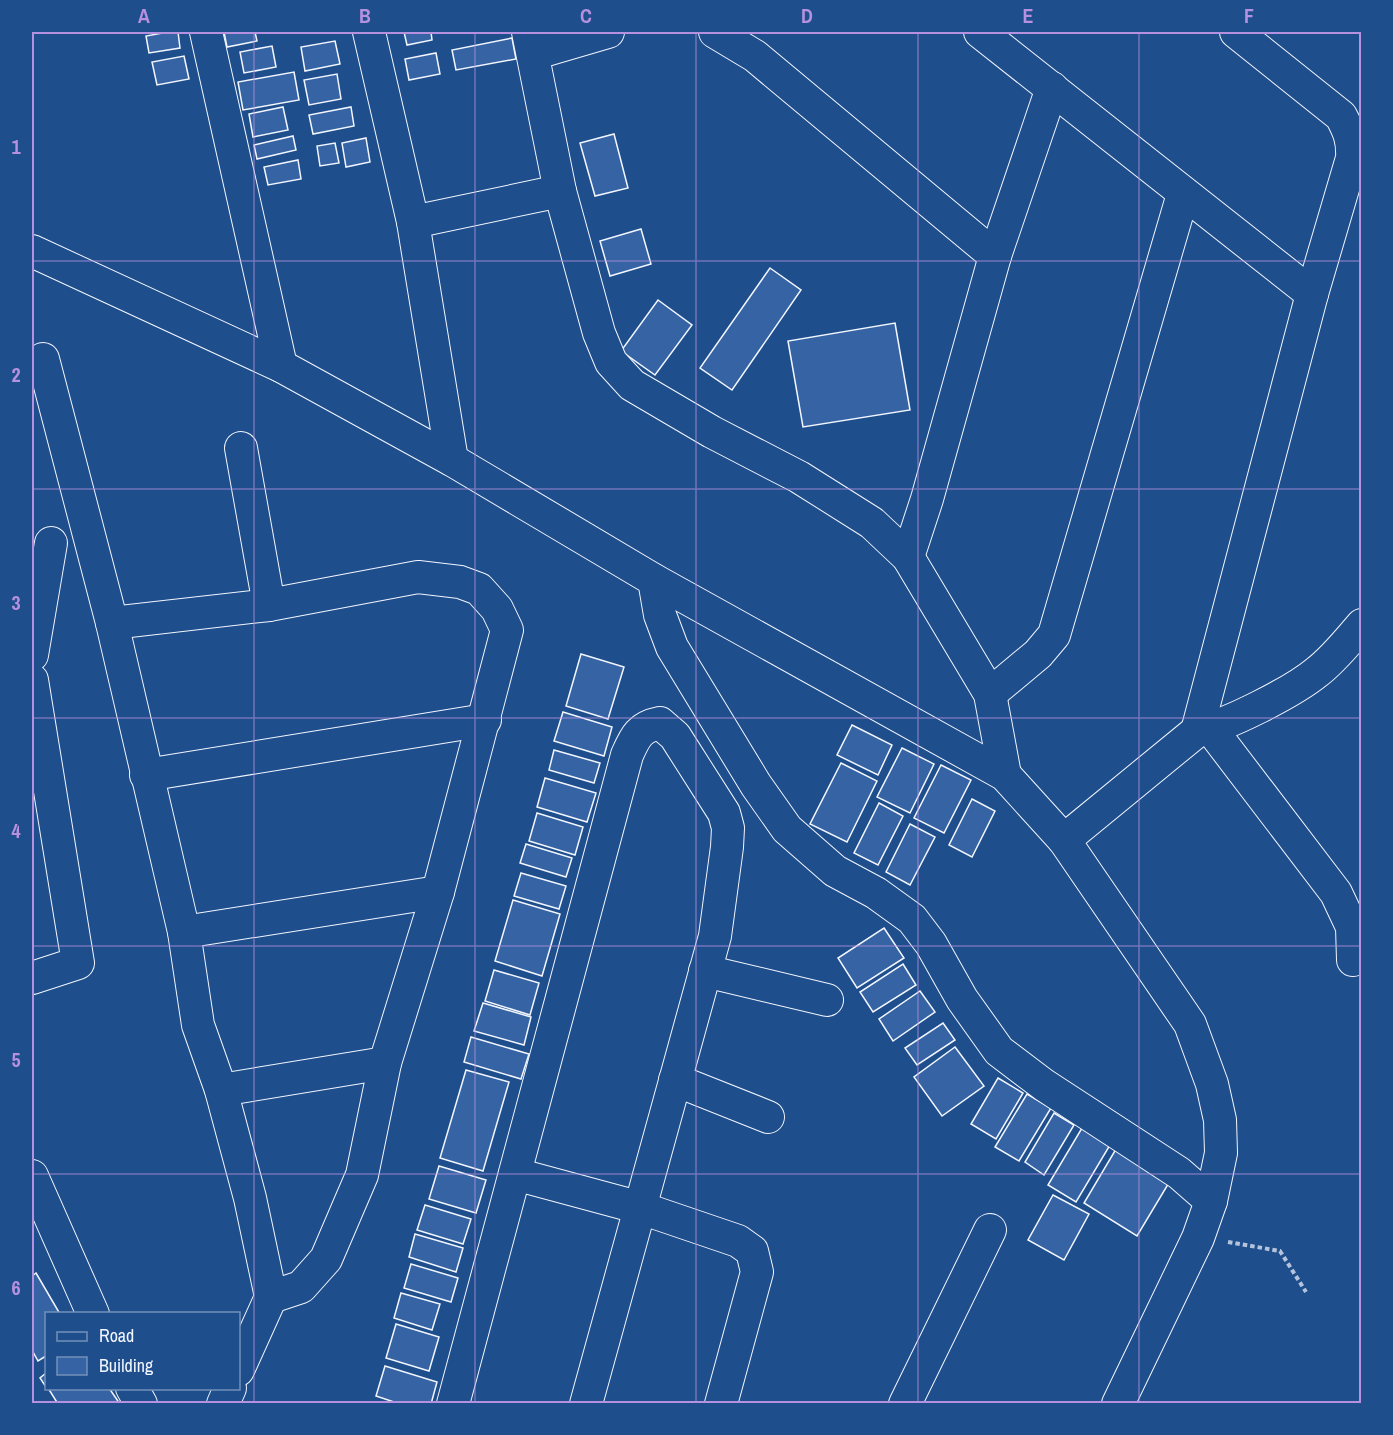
<svg xmlns="http://www.w3.org/2000/svg" width="1393" height="1435" font-family="'Archivo Narrow',sans-serif">
  <style>
    .building { fill: #3563a3; stroke: #f2f6ff; stroke-width: 1.5 }
    .lines { fill: none; stroke-linecap: round; stroke-linejoin: round }
    .minor-casing { stroke: #f2f6ff; stroke-width: 34 }
    .path { stroke: #b3c4dc; stroke-width: 4; stroke-dasharray: 4.5 3; stroke-linecap: butt }
    .minor { stroke: #1f4e8c; stroke-width: 32 }
    .grid { fill: none; stroke: #b691df; stroke-width: 1.5; stroke-opacity: 0.55 }
    .neatline { fill: none; stroke: #b691df; stroke-width: 2 }
    .grid-label { font-size: 20px; text-anchor: middle; font-weight: bold; fill: #b691df }
  </style>
  <rect width="100%" height="100%" fill="#1f4e8c"/>
  <g class="building">
    <path d="M168 32H178L180 48 149 53 146 36Z"/>
    <path d="M224 32H255L257 41 227 47Z"/>
    <path d="M404 32H431L432 40 407 45Z"/>
    <path d="M512 38 516 59 456 70 452 50Z"/>
    <path d="M335 41 340 64 305 71 301 47Z"/>
    <path d="M272 46 276 67 244 73 240 52Z"/>
    <path d="M436 53 440 74 409 80 405 59Z"/>
    <path d="M184 56 189 79 157 85 152 62Z"/>
    <path d="M294 72 299 100 243 110 238 82Z"/>
    <path d="M337 74 341 99 309 105 304 80Z"/>
    <path d="M283 107 288 130 253 137 249 114Z"/>
    <path d="M351 107 354 126 313 134 309 115Z"/>
    <path d="M614 134 628 188 595 196 580 143Z"/>
    <path d="M293 136 296 150 257 159 254 145Z"/>
    <path d="M366 138 370 162 346 167 342 143Z"/>
    <path d="M335 143 339 163 320 166 317 146Z"/>
    <path d="M298 160 301 179 268 185 264 167Z"/>
    <path d="M641 229 651 264 610 276 600 241Z"/>
    <path d="M770 268 801 290 732 390 700 368Z"/>
    <path d="M658 300 692 325 655 375 621 351Z"/>
    <path d="M895 323 910 410 803 427 788 341Z"/>
    <path d="M581 654 624 667 608 719 566 706Z"/>
    <path d="M563 712 612 727 604 756 554 741Z"/>
    <path d="M852 725 892 745 878 775 837 755Z"/>
    <path d="M902 748 934 764 910 813 877 797Z"/>
    <path d="M554 750 600 763 594 783 549 770Z"/>
    <path d="M841 763 877 781 847 842 810 824Z"/>
    <path d="M941 765 971 780 944 833 914 818Z"/>
    <path d="M545 778 596 793 587 822 537 807Z"/>
    <path d="M972 799 995 811 972 857 949 845Z"/>
    <path d="M879 803 903 816 878 865 854 853Z"/>
    <path d="M537 813 583 827 575 855 529 841Z"/>
    <path d="M910 824 935 837 910 885 886 872Z"/>
    <path d="M526 844 572 858 566 877 520 863Z"/>
    <path d="M521 873 566 886 559 909 514 896Z"/>
    <path d="M513 900 560 914 542 976 495 961Z"/>
    <path d="M884 928 904 958 857 988 838 958Z"/>
    <path d="M903 964 916 985 873 1012 860 992Z"/>
    <path d="M494 970 539 983 530 1015 485 1001Z"/>
    <path d="M920 991 935 1012 893 1041 879 1019Z"/>
    <path d="M483 1003 531 1017 524 1045 474 1031Z"/>
    <path d="M943 1023 955 1040 917 1065 905 1048Z"/>
    <path d="M471 1037 529 1054 521 1079 464 1062Z"/>
    <path d="M955 1047 984 1086 942 1116 914 1077Z"/>
    <path d="M466 1070 509 1082 483 1171 440 1158Z"/>
    <path d="M998 1078 1023 1093 996 1139 971 1124Z"/>
    <path d="M1027 1094 1051 1108 1019 1161 995 1147Z"/>
    <path d="M1054 1113 1074 1125 1044 1175 1025 1162Z"/>
    <path d="M1082 1128 1110 1145 1076 1202 1048 1185Z"/>
    <path d="M1116 1149 1170 1181 1137 1236 1084 1203Z"/>
    <path d="M439 1166 486 1180 476 1213 429 1199Z"/>
    <path d="M1053 1195 1089 1214 1064 1260 1028 1240Z"/>
    <path d="M425 1205 471 1219 463 1244 417 1230Z"/>
    <path d="M415 1234 463 1248 456 1272 409 1257Z"/>
    <path d="M411 1264 458 1278 451 1302 404 1288Z"/>
    <path d="M36 1273 60 1314H46V1356L38 1361 32 1350V1276Z"/>
    <path d="M401 1293 440 1304 432 1330 394 1318Z"/>
    <path d="M396 1324 439 1337 429 1371 386 1358Z"/>
    <path d="M385 1366 437 1382 431 1404H400L376 1396Z"/>
    <path d="M46 1373V1387L40 1378Z"/>
    <path d="M48 1388H109L120 1404H58Z"/>
  </g>
  <g class="lines">
    <g class="minor-casing">
      <g id="minor">
        <path d="M206 32 281 366 452 460 654 580 660 615 672 647 756 785 787 829 835 871 876 893 912 919 931 944 962 999 999 1051 1044 1085 1179 1173 1211 1201 1198 1238 1118 1404"/>
        <path d="M369 32 413 222 452 460"/>
        <path d="M528 32 560 191 599 333 611 362 632 385 712 432 799 477 872 523 908 557 990 694 1005 775"/>
        <path d="M715 32 755 56 995 256"/>
        <path d="M980 32 1312 294"/>
        <path d="M533 54 608 32"/>
        <path d="M413 222 560 191"/>
        <path d="M32 251 281 366"/>
        <path d="M43 359 112 623 184 932 198 1025 221 1090 250 1198 271 1297 238 1370"/>
        <path d="M241 448 269 605"/>
        <path d="M908 557 927 499 995 256 1052 88"/>
        <path d="M654 580 1005 775 1064 840 1190 1024 1212 1084 1220 1120 1221 1153 1211 1201"/>
        <path d="M112 623 269 605 418 577 460 582 479 589 497 609 507 630 438 892 385 1063 362 1175 326 1259 301 1287 271 1297"/>
        <path d="M32 655 51 543"/>
        <path d="M32 680 78 963 32 978"/>
        <path d="M990 694 1038 654 1054 635 1183 194"/>
        <path d="M1211 729 1336 893 1352 927 1353 960"/>
        <path d="M1197 731 1312 294 1352 158C1353 140 1349 131 1341 116L1236 32"/>
        <path d="M146 775 485 720"/>
        <path d="M1064 840 1197 731C1225 727 1294 691 1317 672 1334 659 1348 641 1362 625"/>
        <path d="M184 932 438 892"/>
        <path d="M705 971 827 1000"/>
        <path d="M675 1080 768 1117"/>
        <path d="M221 1090 385 1063"/>
        <path d="M515 1174 641 1208 738 1241 752 1251 757 1272 721 1404"/>
        <path d="M32 1176 93 1314"/>
        <path d="M132 1388 141 1404"/>
        <path d="M223 1404 230 1388"/>
        <path d="M453 1404 627 755C635 737 639 727 660 723L675 736 724 813 728 828 727 847 715 936 586 1404"/>
        <path d="M905 1404 990 1230"/>
      </g>
    </g>
    <path class="path" d="M1228 1242 1280 1251 1306 1292"/>
    <use href="#minor" class="minor"/>
  </g>
  <path class="grid" d="M254 32V1404M475 32V1404M696 32V1404M918 32V1404M1139 32V1404M32 261H1362M32 489H1362M32 718H1362M32 946H1362M32 1174H1362"/>
  <rect width="1393" height="1435" fill="none" stroke="#1f4e8c" stroke-width="66"/>
  <rect x="45" y="1312" width="195" height="78" fill="#1f4e8c" stroke="#7391ba" stroke-width="1.5"/>
  <rect x="57" y="1332" width="30" height="9" fill="#1f4e8c" stroke="#7391ba" stroke-width="1.5"/>
  <text x="99" y="1342" font-size="18" fill="#f2f6ff">Road</text>
  <rect x="57" y="1357" width="30" height="18" fill="#3563a3" stroke="#7391ba" stroke-width="1.5"/>
  <text x="99" y="1372" font-size="18" fill="#f2f6ff">Building</text>
  <rect x="33" y="33" width="1327" height="1369" class="neatline"/>
  <g class="grid-label">
    <text x="144" y="23">A</text>
    <text x="365" y="23">B</text>
    <text x="586" y="23">C</text>
    <text x="807" y="23">D</text>
    <text x="1028" y="23">E</text>
    <text x="1249" y="23">F</text>
    <text x="16" y="154">1</text>
    <text x="16" y="382">2</text>
    <text x="16" y="610">3</text>
    <text x="16" y="838">4</text>
    <text x="16" y="1067">5</text>
    <text x="16" y="1295">6</text>
  </g>
</svg>
